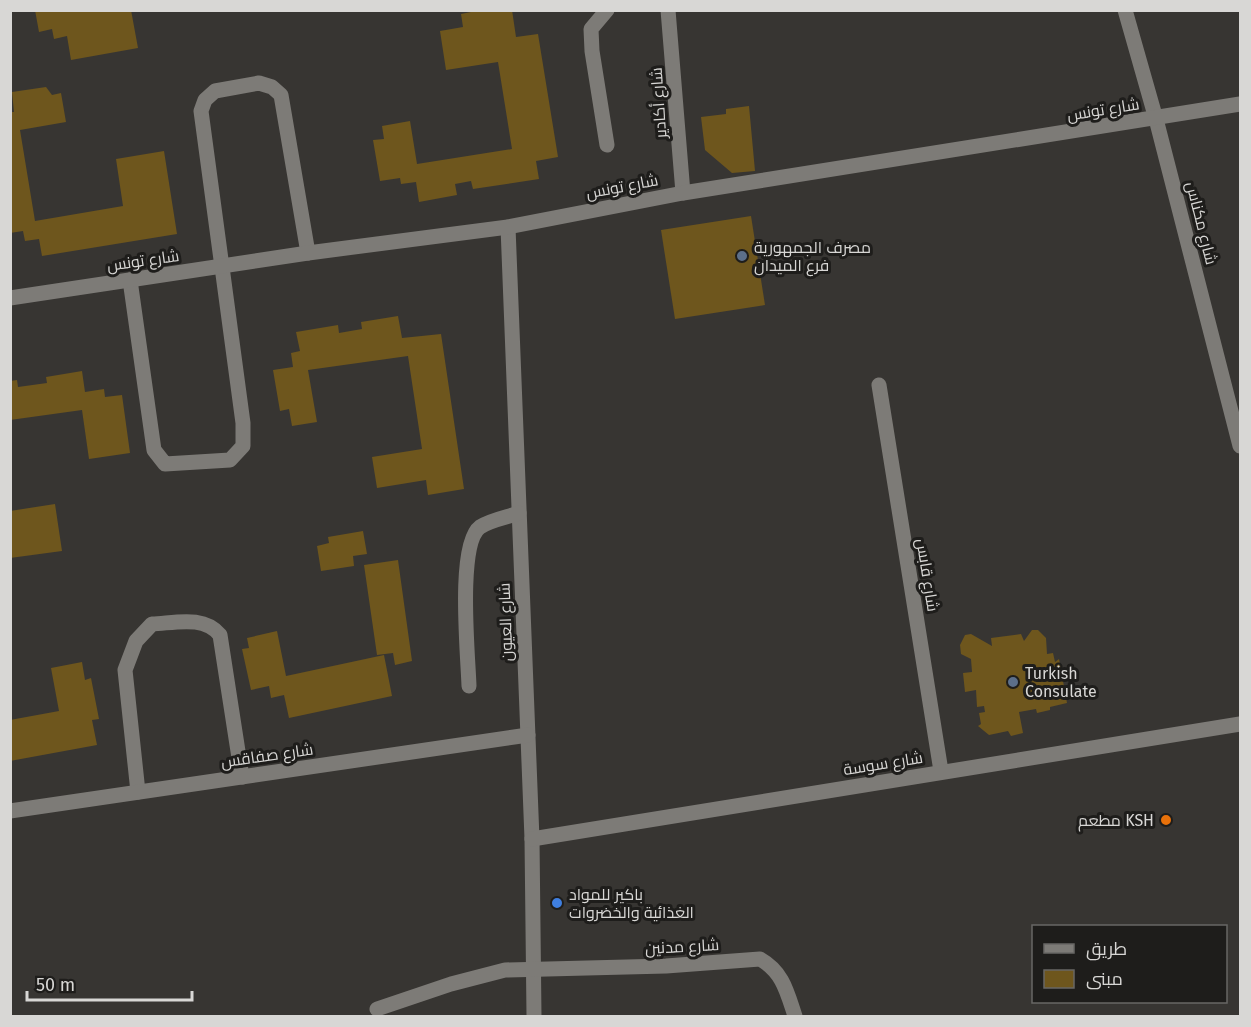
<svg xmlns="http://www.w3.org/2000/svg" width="1251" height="1027" font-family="'Fira Sans',Cairo,sans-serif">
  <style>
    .building { fill: #6e561d }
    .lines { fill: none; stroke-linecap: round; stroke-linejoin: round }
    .minor { stroke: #7d7b77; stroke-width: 15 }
    .service-dot { fill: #5c6f8a; stroke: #1e1d1b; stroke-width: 2 }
    .food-dot { fill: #e8710a; stroke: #1e1d1b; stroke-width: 2 }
    .shop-dot { fill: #3f7fe0; stroke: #1e1d1b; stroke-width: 2 }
    .labels { text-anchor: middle; stroke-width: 6; stroke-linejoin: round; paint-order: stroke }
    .street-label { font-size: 16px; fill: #d8d7d5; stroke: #1e1d1b }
    .poi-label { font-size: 16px; fill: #d8d7d5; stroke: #1e1d1b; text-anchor: start }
  </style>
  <rect width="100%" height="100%" fill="#373532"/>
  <g class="building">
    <path d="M35 10H131L138 48 71 60 67 36 54 39 52 29 39 32Z"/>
    <path d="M481 10H512L516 37 538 34 558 157 536 161 539 179 473 189 471 181 455 184 457 195 419 202 416 182 401 184 400 178 380 181 373 140 384 139 382 126 410 121 417 164 512 149 498 62 446 70 440 31 463 27 461 14Z"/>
    <path d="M46 87 52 95 61 93 66 122 20 130 35 221 123 206 116 159 164 151 177 234 42 256 39 239 25 241 23 231 10 233V112H14L12 92Z"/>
    <path d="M749 106 755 171 732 173 705 150 701 117 726 114V109Z"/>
    <path d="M751 216 765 305 675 319 661 230Z"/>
    <path d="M398 316 402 338 441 334 464 489 428 495 426 480 377 488 372 457 422 449 408 356 308 370 317 422 292 426 289 409 280 411 273 370 293 367 291 353 300 351 296 332 338 325 339 333 362 329 361 322Z"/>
    <path d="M82 371 85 392 104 389 105 397 122 395 130 453 89 459 82 410 10 420V381L17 380 18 387 47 383 46 377Z"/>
    <path d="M55 504 62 551 10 558V511Z"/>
    <path d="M363 531 367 554 353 556 354 566 321 571 317 546 329 543 328 537Z"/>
    <path d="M398 560 412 661 395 665 393 653 377 655 364 565Z"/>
    <path d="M1032 630H1038L1046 638 1047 654 1053 653 1055 662 1059 659 1067 703 1050 707V710L1037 713 1036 709 1019 712 1023 733 1011 736 1008 731 989 735 978 726 981 724 979 713 985 712 984 706 977 707 976 690 965 692 963 673 972 672 971 659 961 654 960 645 965 635 971 634 992 646 991 638 1021 634 1024 641Z"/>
    <path d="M277 631 286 676 384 655 392 696 289 718 284 695 271 698 269 686 251 690 242 649 249 648 247 638Z"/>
    <path d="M82 662 85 680 91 678 99 719 92 720 97 745 10 761V720L59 711 51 668Z"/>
  </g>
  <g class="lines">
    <g class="minor">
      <path d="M607 10 591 29 592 51 607 145"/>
      <path d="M668 10 683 193"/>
      <path d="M1125 10 1156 119 1240 446"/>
      <path d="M508 227 532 839 534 1016"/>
      <path d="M130 280 154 450 165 464 230 460 243 446V423L201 111 205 100 215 91 259 83 272 87 281 95 308 253"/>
      <path d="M10 298 308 253 508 227 683 193 1240 104"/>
      <path d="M879 385 941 771"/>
      <path d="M469 686C468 655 457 544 480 527 490 520 508 517 519 513"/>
      <path d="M138 792 125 670 136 641 152 624C175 623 204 615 220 635L242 777"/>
      <path d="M10 811 528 735"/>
      <path d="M532 839 1240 724"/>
      <path d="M377 1009 451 984 505 970 666 966 760 959C783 972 787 992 795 1016"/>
    </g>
  </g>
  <g class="service-dot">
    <circle cx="742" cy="256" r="6"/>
    <circle cx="1013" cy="682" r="6"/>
  </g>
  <circle class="food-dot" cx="1166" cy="820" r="6"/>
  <circle class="shop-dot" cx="557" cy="903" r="6"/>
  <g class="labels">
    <g class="street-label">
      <text transform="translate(658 103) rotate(-94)" y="6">شارع أكادير</text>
      <text transform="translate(1103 109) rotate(-9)" y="6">شارع تونس</text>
      <text transform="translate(622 186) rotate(-11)" y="6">شارع تونس</text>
      <text transform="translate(1202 223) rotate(76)" y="6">شارع مكناس</text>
      <text transform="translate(143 260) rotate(-8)" y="6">شارع تونس</text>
      <text transform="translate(928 575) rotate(81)" y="6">شارع قابس</text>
      <text transform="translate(505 622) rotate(-92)" y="6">شارع العيون</text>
      <text transform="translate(267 755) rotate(-8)" y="6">شارع صفاقس</text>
      <text transform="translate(883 763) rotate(-9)" y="6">شارع سوسة</text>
      <text transform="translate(682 946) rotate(-3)" y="6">شارع مدنين</text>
    </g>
    <g class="poi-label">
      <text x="754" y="253">مصرف الجمهورية<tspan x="754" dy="18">فرع الميدان</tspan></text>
      <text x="1025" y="679">Turkish<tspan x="1025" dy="18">Consulate</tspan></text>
      <text x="1154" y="826" text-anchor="end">مطعم KSH</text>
      <text x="569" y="900">باكير للمواد<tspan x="569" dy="18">الغذائية والخضروات</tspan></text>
    </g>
  </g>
  <rect width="1251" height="1027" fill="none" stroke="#d8d7d5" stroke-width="24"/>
  <rect x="1032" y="925" width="195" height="78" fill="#1e1d1b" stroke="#686765" stroke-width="1.5"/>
  <rect x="1044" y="944" width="30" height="9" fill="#7d7b77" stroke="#686765" stroke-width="1.5"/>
  <text x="1086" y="955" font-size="18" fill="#d8d7d5">طريق</text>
  <rect x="1044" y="970" width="30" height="18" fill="#6e561d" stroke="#686765" stroke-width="1.5"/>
  <text x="1086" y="985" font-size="18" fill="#d8d7d5">مبنى</text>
  <path d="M27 991v9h165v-9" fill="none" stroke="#d8d7d5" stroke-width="3"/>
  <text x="36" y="991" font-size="18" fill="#d8d7d5" stroke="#1e1d1b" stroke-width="4.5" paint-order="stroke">50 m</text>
</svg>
